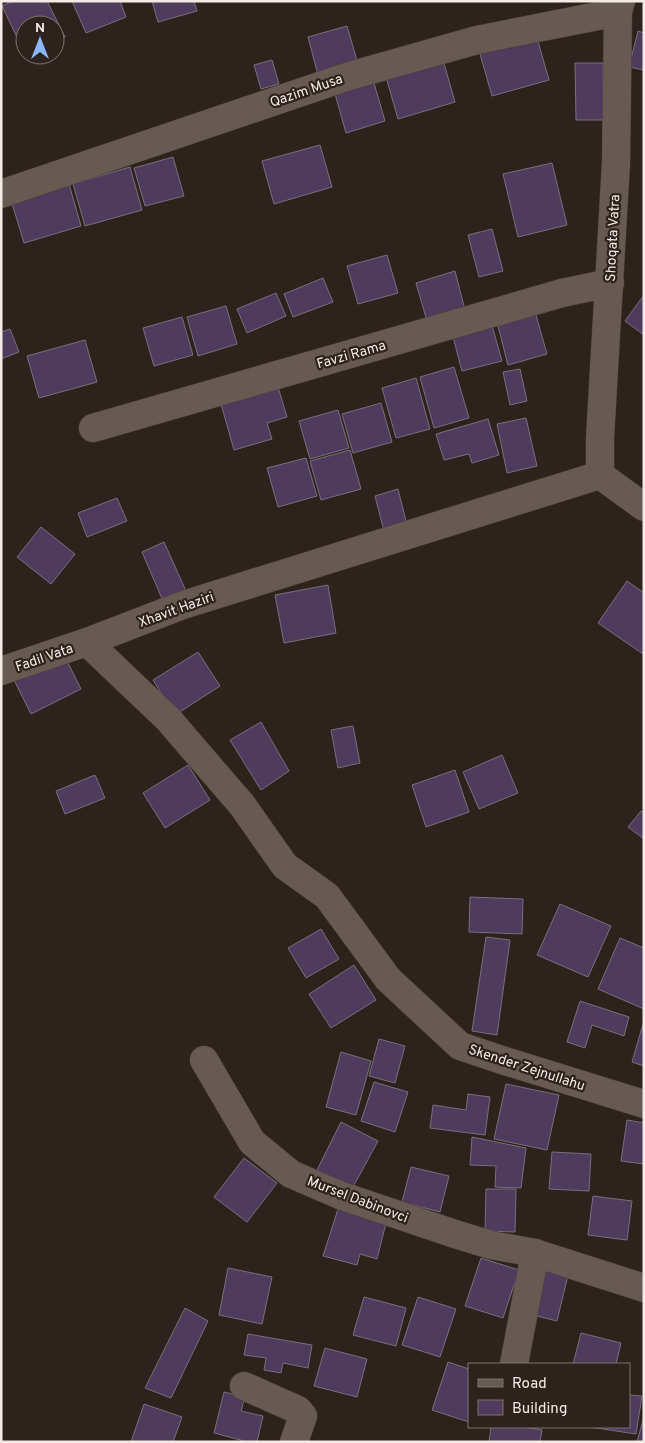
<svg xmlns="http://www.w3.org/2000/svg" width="645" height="1443" font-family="Overpass,sans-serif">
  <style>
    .building { fill: #4f3b5d; stroke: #77707d }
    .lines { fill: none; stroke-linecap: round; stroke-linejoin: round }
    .minor-casing { stroke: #473d38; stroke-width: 29 }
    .minor { stroke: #675a52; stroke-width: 28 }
    .labels { text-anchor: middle; stroke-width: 4.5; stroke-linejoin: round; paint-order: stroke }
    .street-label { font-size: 14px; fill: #f4ebe7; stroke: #2e231c }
  </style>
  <rect width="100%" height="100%" fill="#2e231c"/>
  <g class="building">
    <path d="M13 1H47L65 37 55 42V25H25V54L2 6Z"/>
    <path d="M72 1H120L126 17 86 33Z"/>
    <path d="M152 1H194L197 11 158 22Z"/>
    <path d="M347 26 358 64 318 75 308 37Z"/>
    <path d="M638 31 644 33V70L629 67Z"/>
    <path d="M537 38 549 80 492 96 480 54Z"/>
    <path d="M272 60 279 84 261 89 254 65Z"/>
    <path d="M443 60 455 102 398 119 386 77Z"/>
    <path d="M575 63H603V120H576Z"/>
    <path d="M374 83 385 121 346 133 335 94Z"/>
    <path d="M320 145 332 187 274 204 262 161Z"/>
    <path d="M173 157 184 196 145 206 134 168Z"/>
    <path d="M552 163 567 225 518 237 503 174Z"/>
    <path d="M130 167 142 210 85 226 73 184Z"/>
    <path d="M69 184 81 226 24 243 11 200Z"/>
    <path d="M492 229 503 271 479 277 468 235Z"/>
    <path d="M387 255 398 293 358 304 347 266Z"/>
    <path d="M455 271 465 310 427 321 416 283Z"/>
    <path d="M323 278 333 302 293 317 284 294Z"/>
    <path d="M276 293 286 316 247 333 237 309Z"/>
    <path d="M644 295V335L625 321Z"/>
    <path d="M226 306 237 344 198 356 187 317Z"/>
    <path d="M536 315 547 354 508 365 498 326Z"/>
    <path d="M182 317 193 355 154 366 143 328Z"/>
    <path d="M491 322 502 361 462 371 452 333Z"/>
    <path d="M10 329 19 352 1 359V332Z"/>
    <path d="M85 340 97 382 39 398 27 356Z"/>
    <path d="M454 367 469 418 434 428 420 377Z"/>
    <path d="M520 369 527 401 510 405 503 372Z"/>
    <path d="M416 378 430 429 396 438 382 388Z"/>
    <path d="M278 387 287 417 267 423 272 439 234 450 221 404Z"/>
    <path d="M381 403 392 442 353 453 342 414Z"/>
    <path d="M338 410 349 448 310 459 299 421Z"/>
    <path d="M526 418 537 466 507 473 497 424Z"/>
    <path d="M488 419 499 455 472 463 469 454 444 460 436 434Z"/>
    <path d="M350 450 361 489 321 500 310 461Z"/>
    <path d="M306 458 317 496 278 507 267 468Z"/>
    <path d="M398 489 407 525 384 531 375 496Z"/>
    <path d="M117 498 127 521 87 537 78 513Z"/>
    <path d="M41 527 75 554 51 584 17 557Z"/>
    <path d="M164 542 186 591 163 601 142 552Z"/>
    <path d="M627 581 644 593V653L643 654 598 623Z"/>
    <path d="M328 585 336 633 284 643 275 595Z"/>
    <path d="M62 651 81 689 31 714 12 676Z"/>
    <path d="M198 652 220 686 175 715 153 680Z"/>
    <path d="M261 722 289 771 261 790 230 740Z"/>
    <path d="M353 726 360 763 338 768 331 730Z"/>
    <path d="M502 755 518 793 479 809 463 772Z"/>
    <path d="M188 765 210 800 165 828 143 793Z"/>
    <path d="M455 770 469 812 426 827 412 785Z"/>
    <path d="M95 775 105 798 65 814 56 791Z"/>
    <path d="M641 811 644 813V839L628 827Z"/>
    <path d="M470 897 523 899 522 934 469 932Z"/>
    <path d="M560 904 611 926 588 977 537 955Z"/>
    <path d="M321 929 339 959 306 978 288 948Z"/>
    <path d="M486 937 510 940 497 1035 472 1031Z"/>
    <path d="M620 938 644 948V1009L598 989Z"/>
    <path d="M354 965 376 1000 331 1028 309 994Z"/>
    <path d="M580 1001 629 1017 624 1036 592 1025 585 1048 567 1042Z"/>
    <path d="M643 1024H644V1066L632 1062Z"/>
    <path d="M379 1039 405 1046 395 1083 369 1076Z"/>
    <path d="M341 1052 371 1061 356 1115 326 1107Z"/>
    <path d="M374 1082 408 1092 395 1132 361 1121Z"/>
    <path d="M506 1084 559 1095 547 1150 494 1139Z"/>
    <path d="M468 1094 490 1097 485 1135 430 1128 433 1105 466 1110Z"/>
    <path d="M627 1120 644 1123V1164L621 1161Z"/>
    <path d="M341 1122 378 1141 353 1187 317 1170Z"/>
    <path d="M472 1137 526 1148 521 1188 495 1187 496 1166 470 1165Z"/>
    <path d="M552 1152 591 1154 589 1191 549 1189Z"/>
    <path d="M244 1158 277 1183 247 1222 214 1197Z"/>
    <path d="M411 1167 449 1176 440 1212 402 1202Z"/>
    <path d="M486 1189H516L515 1232 485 1231Z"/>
    <path d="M593 1196 632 1201 627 1240 588 1235Z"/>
    <path d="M338 1209 386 1223 377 1259 360 1254 357 1265 323 1256Z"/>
    <path d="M481 1258 519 1270 503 1318 465 1306Z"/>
    <path d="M545 1265 569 1271 557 1321 533 1315Z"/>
    <path d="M228 1268 272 1277 262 1324 219 1315Z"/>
    <path d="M364 1297 406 1308 396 1346 353 1335Z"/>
    <path d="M418 1297 456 1309 440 1357 402 1345Z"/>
    <path d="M185 1308 208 1321 171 1398 145 1388Z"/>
    <path d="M581 1333 621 1343 616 1364H573Z"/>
    <path d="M248 1334 312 1345 308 1368 283 1363 281 1373 264 1370 266 1358 244 1355Z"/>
    <path d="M325 1348 367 1359 357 1397 314 1386Z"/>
    <path d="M448 1362 469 1369V1422L432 1410Z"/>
    <path d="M224 1392 245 1397 241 1411 263 1416 257 1442H248L214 1433Z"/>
    <path d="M629 1395 642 1396 636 1434 590 1427H629Z"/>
    <path d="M144 1404 182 1417 173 1442H131Z"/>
    <path d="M644 1416V1442H637Z"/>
    <path d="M491 1427H524L542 1430 540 1442H489Z"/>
  </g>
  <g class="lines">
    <g class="minor-casing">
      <g id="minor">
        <path d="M1 194 346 77 477 40 618 12"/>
        <path d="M93 428 562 293 610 283"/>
        <path d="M600 475 183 605 87 642 168 719 242 805 285 866 327 896 388 979 460 1046 505 1061 644 1104"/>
        <path d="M600 475V438L616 163 618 12 621 1"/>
        <path d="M600 475 644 507"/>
        <path d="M1 671 87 642"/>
        <path d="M204 1060 252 1142 291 1174 342 1196 455 1234 491 1245 535 1253 644 1288"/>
        <path d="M514 1364 535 1253"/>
        <path d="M244 1386 298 1410 303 1416 294 1442"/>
      </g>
    </g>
    <use href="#minor" class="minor"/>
  </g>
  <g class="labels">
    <g class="street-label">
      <text transform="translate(306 90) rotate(-19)" y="5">Qazim Musa</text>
      <text transform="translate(612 238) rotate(-87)" y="5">Shoqata Vatra</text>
      <text transform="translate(351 354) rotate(-16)" y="5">Favzi Rama</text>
      <text transform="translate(176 609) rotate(-20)" y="5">Xhavit Haziri</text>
      <text transform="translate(44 657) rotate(-19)" y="5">Fadil Vata</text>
      <text transform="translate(527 1067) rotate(18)" y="5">Skender Zejnullahu</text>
      <text transform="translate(358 1199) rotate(21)" y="5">Mursel Dabinovci</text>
    </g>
  </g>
  <rect width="645" height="1443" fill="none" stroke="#f4ebe7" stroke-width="5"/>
  <rect x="468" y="1363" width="162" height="65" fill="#2e231c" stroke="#7d736d"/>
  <rect x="478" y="1379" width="25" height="8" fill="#675a52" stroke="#7d736d"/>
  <text x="512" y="1388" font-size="15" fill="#f4ebe7">Road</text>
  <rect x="478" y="1400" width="25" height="15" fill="#4f3b5d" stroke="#7d736d"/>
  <text x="512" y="1413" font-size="15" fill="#f4ebe7">Building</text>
  <g transform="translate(40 40)"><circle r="24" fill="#2e231c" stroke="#7d736d"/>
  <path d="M0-4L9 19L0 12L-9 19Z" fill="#8db9fc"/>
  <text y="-8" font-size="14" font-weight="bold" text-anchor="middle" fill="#f4ebe7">N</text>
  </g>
</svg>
